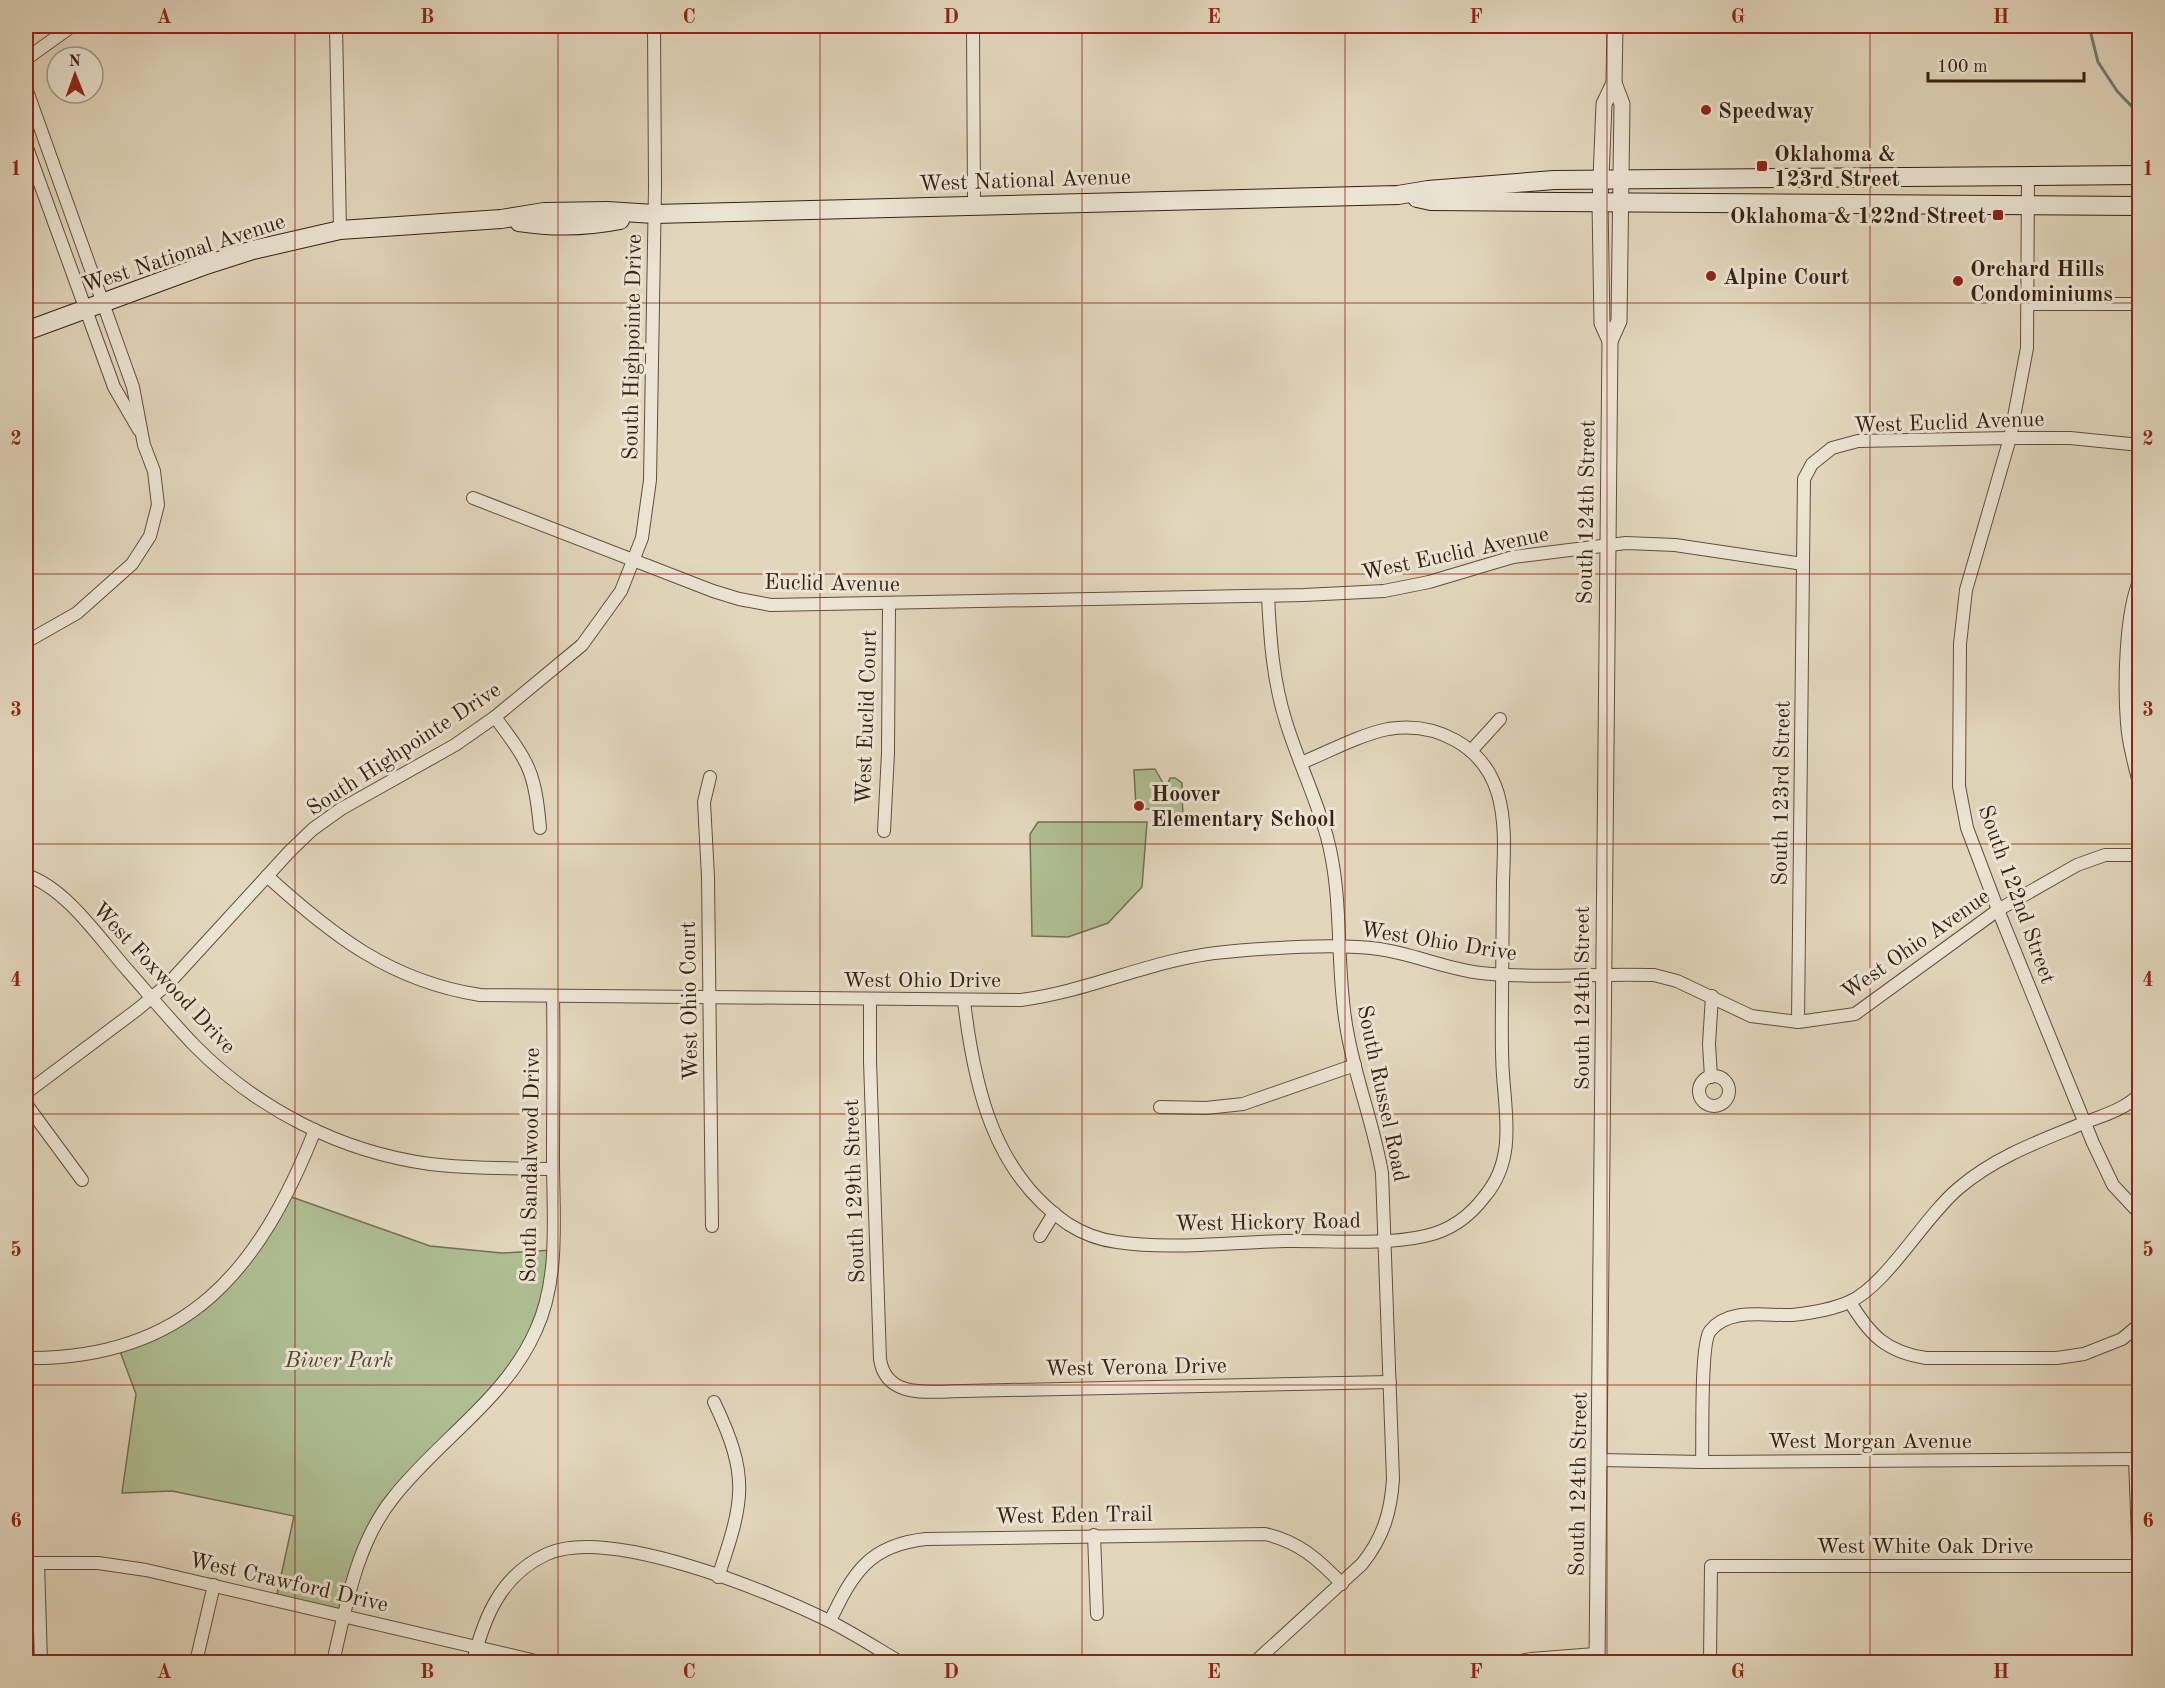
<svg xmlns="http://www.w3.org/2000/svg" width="2165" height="1688" font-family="'Old Standard TT',serif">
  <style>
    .green { fill: #afbf94; stroke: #737054; stroke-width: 1.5 }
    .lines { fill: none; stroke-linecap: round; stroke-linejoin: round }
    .stream { stroke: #707c76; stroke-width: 3 }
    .minor-casing { stroke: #624f3e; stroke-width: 14 }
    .tertiary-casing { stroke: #624f3e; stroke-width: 17 }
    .secondary-casing { stroke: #372213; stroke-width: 20 }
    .minor { stroke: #ece5d4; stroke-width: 12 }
    .tertiary { stroke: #ece5d4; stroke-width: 15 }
    .secondary { stroke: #ece5d4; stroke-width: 18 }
    .grid { fill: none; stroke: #8f2418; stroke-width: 1.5; stroke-opacity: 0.55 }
    .poi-dot { fill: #8f2418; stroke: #ece5d4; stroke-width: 2 }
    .labels { text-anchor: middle; stroke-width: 6; stroke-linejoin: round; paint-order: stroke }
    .poi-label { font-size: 22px; font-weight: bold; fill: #372213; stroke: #ece5d4; text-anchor: start }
    .street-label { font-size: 22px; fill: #372213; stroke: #ece5d4 }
    .park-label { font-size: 22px; font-style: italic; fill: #554933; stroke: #ece5d4 }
    .neatline { fill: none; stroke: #8f2418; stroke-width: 2 }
    .grid-label { font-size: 20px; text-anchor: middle; font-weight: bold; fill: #8f2418 }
  </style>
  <rect width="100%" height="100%" fill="#e2d7bd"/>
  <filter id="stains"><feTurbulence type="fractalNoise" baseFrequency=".00333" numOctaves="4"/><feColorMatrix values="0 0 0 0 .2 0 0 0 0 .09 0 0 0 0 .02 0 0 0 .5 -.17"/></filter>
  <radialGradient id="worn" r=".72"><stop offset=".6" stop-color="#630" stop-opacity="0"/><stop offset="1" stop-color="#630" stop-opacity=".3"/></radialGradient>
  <g class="green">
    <path d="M1155 769 1163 783H1168L1170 778H1175L1182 783 1183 821 1156 822 1153 809H1136L1134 770Z"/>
    <path d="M1038 822H1147L1142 887 1108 923 1068 937 1032 936 1030 834Z"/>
    <path d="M286 1195 430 1246 502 1253 552 1250 549 1289 527 1350 390 1500 344 1615 276 1599 294 1516 172 1491 122 1493 136 1394 118 1346 147 1336 214 1294Z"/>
  </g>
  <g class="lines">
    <path class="stream" d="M2089 26 2098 62 2117 91 2140 115"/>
    <g class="minor-casing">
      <g id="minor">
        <path d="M336 26 340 230"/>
        <path d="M973 26 974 205"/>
        <path d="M26 59 72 26"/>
        <path d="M26 88 133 387 144 445 154 471 158 505 150 536 132 564 77 613 26 642"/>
        <path d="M26 145 114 387 139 430"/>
        <path d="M2028 175 2027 348 2010 438 1966 590 1960 644 1959 786 1967 828 1998 910 2093 1143 2113 1185 2140 1214"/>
        <path d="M2028 304H2140"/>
        <path d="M473 498 713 591 739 599 771 605 1304 595 1384 591 1429 582 1513 557 1626 543 1675 545 1803 564 1804 479 1812 464 1832 448 1858 441 2010 438H2070L2140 445"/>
        <path d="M2140 579C2125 613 2124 686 2127 723 2128 744 2135 766 2140 787"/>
        <path d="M495 717C529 763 535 771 540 828"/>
        <path d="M1471 751 1500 719"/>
        <path d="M710 777 704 802 708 877 712 1226"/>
        <path d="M884 831 888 753 889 605"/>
        <path d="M26 875C68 889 101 941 130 973 151 997 172 1022 194 1045 257 1109 341 1152 430 1164 471 1169 512 1168 553 1169"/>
        <path d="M267 876C332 935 390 981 480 995L1021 1000C1091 991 1155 958 1225 952 1269 948 1336 943 1379 949 1414 954 1446 969 1481 973 1538 979 1596 973 1654 975L1677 981 1751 1016 1798 1022 1855 1014 1998 910 2077 865 2105 855H2140"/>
        <path d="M870 1000V1061L880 1359C886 1400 931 1391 963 1391L1390 1382"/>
        <path d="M964 1001C974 1086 993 1173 1068 1224 1082 1233 1101 1240 1117 1242 1170 1250 1231 1242 1285 1241 1330 1240 1380 1246 1425 1236 1449 1231 1470 1216 1485 1196 1515 1160 1506 1118 1503 1075 1501 1048 1502 1021 1502 994 1502 956 1503 919 1503 881 1504 852 1506 822 1498 794 1484 746 1436 721 1388 729 1359 735 1328 752 1301 763"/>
        <path d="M1798 1022 1803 564"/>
        <circle cx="1714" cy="1091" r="15"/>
        <path d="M1711 1077 1709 1044 1712 996"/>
        <path d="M26 1093 138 1009 169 983 290 851 313 829 341 809 455 745 495 717 582 645 621 591 642 538 650 480 655 187 654 26"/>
        <path d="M26 1104 82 1180"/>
        <path d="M1160 1107 1206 1108 1243 1104 1355 1065"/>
        <path d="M1040 1236 1054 1213"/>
        <path d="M1850 1302C1870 1335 1886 1352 1926 1358H2057L2084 1354 2122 1339 2140 1324"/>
        <path d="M26 1358C187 1360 260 1269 315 1130"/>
        <path d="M714 1402C750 1477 744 1500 718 1577"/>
        <path d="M2135 1459 2139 1566"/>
        <path d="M1601 1460 1702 1462 2140 1459"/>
        <path d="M1702 1462C1703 1440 1700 1344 1710 1331 1729 1307 1766 1316 1792 1315 1811 1313 1831 1310 1849 1302 1887 1285 1924 1217 1959 1188 1994 1158 2037 1142 2079 1125 2100 1116 2123 1111 2140 1094"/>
        <path d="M1094 1535 1097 1614"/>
        <path d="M26 1563H98L146 1570 540 1662"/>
        <path d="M38 1563 41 1662"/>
        <path d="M830 1621C853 1573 869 1545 926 1539L1265 1534C1298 1541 1319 1560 1342 1584"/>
        <path d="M196 1662 214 1585"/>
        <path d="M333 1662C346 1607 356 1544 393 1498 438 1440 506 1399 536 1330 560 1278 553 1216 553 1160 553 1106 554 1051 553 997"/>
        <path d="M473 1662C484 1617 501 1575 547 1554 609 1526 769 1591 829 1621 853 1633 876 1648 900 1662"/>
        <path d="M1255 1662 1362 1564C1383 1538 1391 1512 1393 1479L1382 1173C1373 1120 1352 1071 1345 1018 1336 958 1343 896 1327 837 1316 798 1298 761 1286 722 1273 681 1270 639 1268 596"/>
        <path d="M1516 1662 1531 1659 1595 1654 1597 1657"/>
        <path d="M1710 1662 1711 1566H2140"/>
      </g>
    </g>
    <g class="tertiary-casing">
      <g id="tertiary">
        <path d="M1610 341 1619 321 1622 104 1614 83 1615 26"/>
        <path d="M1597 1662 1610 341 1602 323 1600 203 1604 104 1614 83"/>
      </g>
    </g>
    <g class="secondary-casing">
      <g id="secondary">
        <path d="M1417 198 1431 201 2140 206"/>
        <path d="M519 222C552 227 586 227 620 220"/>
        <path d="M26 331 203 266 253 250 340 230 501 219 544 212 607 211 654 214 1398 195 1428 190 1554 180 2140 175"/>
      </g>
    </g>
    <use href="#minor" class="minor"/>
    <use href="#tertiary" class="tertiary"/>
    <use href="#secondary" class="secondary"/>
  </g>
  <path class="grid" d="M295 26V1662M558 26V1662M820 26V1662M1082 26V1662M1345 26V1662M1607 26V1662M1870 26V1662M26 303H2140M26 574H2140M26 844H2140M26 1114H2140M26 1385H2140"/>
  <g class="poi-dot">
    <circle cx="1706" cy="110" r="6"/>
    <rect x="1756" y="160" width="12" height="12" rx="3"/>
    <rect x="1992" y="209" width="12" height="12" rx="3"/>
    <circle cx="1711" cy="276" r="6"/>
    <circle cx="1958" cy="281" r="6"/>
    <circle cx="1139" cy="806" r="6"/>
  </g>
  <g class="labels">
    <g class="poi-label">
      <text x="1718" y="118">Speedway</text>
      <text x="1774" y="161">Oklahoma &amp;<tspan x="1774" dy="25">123rd Street</tspan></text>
      <text x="1986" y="223" text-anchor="end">Oklahoma &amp; 122nd Street</text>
      <text x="1970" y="276">Orchard Hills<tspan x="1970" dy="25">Condominiums</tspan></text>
      <text x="1723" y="284">Alpine Court</text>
      <text x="1151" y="801">Hoover<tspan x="1151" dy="25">Elementary School</tspan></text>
    </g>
    <g class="street-label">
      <text transform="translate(1025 179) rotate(-2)" y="8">West National Avenue</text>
      <text transform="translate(183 252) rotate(-18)" y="8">West National Avenue</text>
      <text transform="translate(631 347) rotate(-89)" y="8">South Highpointe Drive</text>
      <text transform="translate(1949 421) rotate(-2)" y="8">West Euclid Avenue</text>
      <text transform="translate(1585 512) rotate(-89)" y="8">South 124th Street</text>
      <text transform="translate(1455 552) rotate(-12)" y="8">West Euclid Avenue</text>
      <text transform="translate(832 582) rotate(1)" y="8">Euclid Avenue</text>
      <text transform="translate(865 717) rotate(-88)" y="8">West Euclid Court</text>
      <text transform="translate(403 748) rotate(-33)" y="8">South Highpointe Drive</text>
      <text transform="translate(1780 793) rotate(-89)" y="8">South 123rd Street</text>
      <text transform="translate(2018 894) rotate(70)" y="8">South 122nd Street</text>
      <text transform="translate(1439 940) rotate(9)" y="8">West Ohio Drive</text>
      <text transform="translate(1915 943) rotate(-35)" y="8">West Ohio Avenue</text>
      <text transform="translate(165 977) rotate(47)" y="8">West Foxwood Drive</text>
      <text x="922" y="987">West Ohio Drive</text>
      <text transform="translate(1581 998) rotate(-90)" y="8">South 124th Street</text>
      <text transform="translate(688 1001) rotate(-91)" y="8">West Ohio Court</text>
      <text transform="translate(1384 1093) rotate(78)" y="8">South Russel Road</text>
      <text transform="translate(529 1165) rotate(-89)" y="8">South Sandalwood Drive</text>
      <text transform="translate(853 1191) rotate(-92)" y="8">South 129th Street</text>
      <text transform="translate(1268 1221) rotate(-1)" y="8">West Hickory Road</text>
      <text transform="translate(1136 1366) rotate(-1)" y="8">West Verona Drive</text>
      <text x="1870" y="1448">West Morgan Avenue</text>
      <text transform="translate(1577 1484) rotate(-89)" y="8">South 124th Street</text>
      <text transform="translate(1074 1514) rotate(-1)" y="8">West Eden Trail</text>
      <text x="1925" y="1553">West White Oak Drive</text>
      <text transform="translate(289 1581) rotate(13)" y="8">West Crawford Drive</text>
    </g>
    <g class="park-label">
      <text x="339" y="1367">Biwer Park</text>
    </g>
  </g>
  <rect width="2165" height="1688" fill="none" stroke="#e2d7bd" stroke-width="66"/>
  <g transform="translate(75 75) rotate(359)"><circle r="28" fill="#ece5d4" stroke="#a49787" stroke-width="1.5"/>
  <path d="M0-4.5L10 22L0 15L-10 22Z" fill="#8f2418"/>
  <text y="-9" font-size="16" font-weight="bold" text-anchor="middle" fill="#372213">N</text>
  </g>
  <path d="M1928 72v9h156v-9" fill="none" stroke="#372213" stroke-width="3"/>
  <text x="1937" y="72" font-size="18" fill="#372213" stroke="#ece5d4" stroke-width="4.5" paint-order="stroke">100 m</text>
  <rect x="33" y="33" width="2099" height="1622" class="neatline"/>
  <g class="grid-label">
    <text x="164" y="23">A</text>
    <text x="427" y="23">B</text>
    <text x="689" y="23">C</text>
    <text x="951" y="23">D</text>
    <text x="1214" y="23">E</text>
    <text x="1476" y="23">F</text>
    <text x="1738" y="23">G</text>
    <text x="2001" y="23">H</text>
    <text x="16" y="175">1</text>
    <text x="2148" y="175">1</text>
    <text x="16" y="445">2</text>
    <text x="2148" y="445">2</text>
    <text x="16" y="716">3</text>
    <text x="2148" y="716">3</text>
    <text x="16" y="986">4</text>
    <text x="2148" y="986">4</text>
    <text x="16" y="1256">5</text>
    <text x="2148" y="1256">5</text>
    <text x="16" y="1527">6</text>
    <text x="2148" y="1527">6</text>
    <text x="164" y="1678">A</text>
    <text x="427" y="1678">B</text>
    <text x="689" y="1678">C</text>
    <text x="951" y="1678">D</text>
    <text x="1214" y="1678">E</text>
    <text x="1476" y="1678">F</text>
    <text x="1738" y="1678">G</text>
    <text x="2001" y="1678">H</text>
  </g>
  <rect width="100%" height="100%" filter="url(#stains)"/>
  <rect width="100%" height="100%" fill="url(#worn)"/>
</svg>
